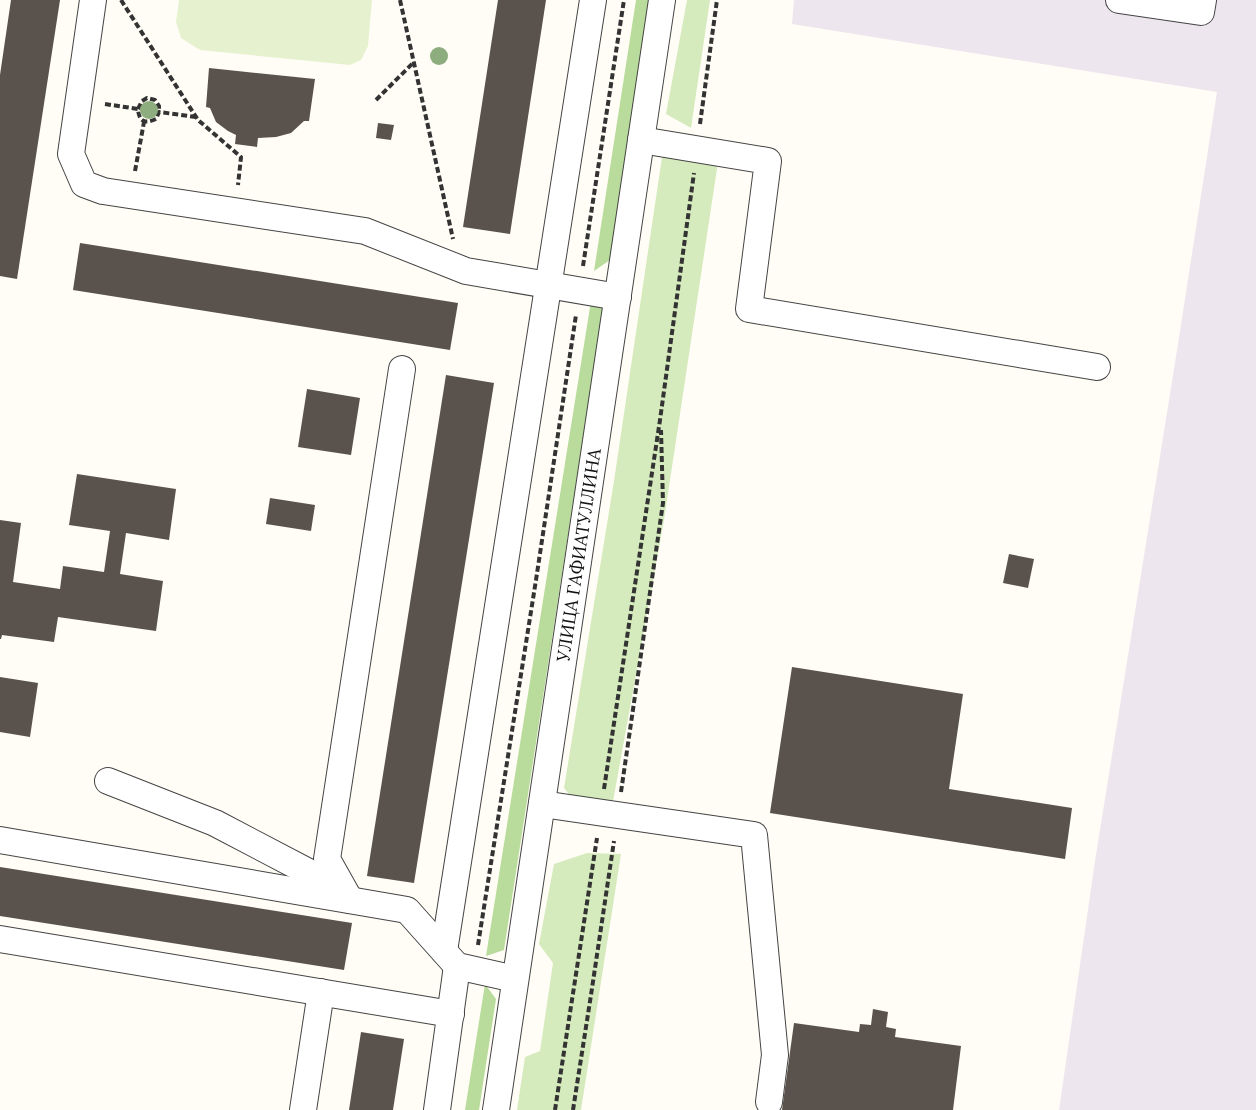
<svg xmlns="http://www.w3.org/2000/svg" width="1256" height="1110" font-family="Lora,serif">
  <style>
    .industrial { fill: #eee6ef }
    .green { fill: #d5ebbd }
    .forest { fill: #b9dc9c }
    .pitch { fill: #e6f2cf }
    .building { fill: #5a524d }
    .lines { fill: none; stroke-linecap: round; stroke-linejoin: round }
    .minor-casing { stroke: #444; stroke-width: 28 }
    .path { stroke: #333; stroke-width: 4; stroke-dasharray: 6 3; stroke-linecap: butt }
    .minor { stroke: #fff; stroke-width: 26 }
    .tree { fill: #8dad7f }
    .labels { text-anchor: middle; stroke-width: 6; stroke-linejoin: round; paint-order: stroke }
    .street-label { font-size: 18px; fill: #111; stroke: #fff }
  </style>
  <rect width="100%" height="100%" fill="#fffdf5"/>
  <path class="industrial" d="M794 0H1256V1110H1059L1095 861 1178 344 1217 92 792 24Z"/>
  <g class="green">
    <path d="M687 0H710L691 128 666 114Z"/>
    <path d="M662 157 718 162 664 520 612 807 575 802 564 788 614 481Z"/>
    <path d="M587 853 621 854 581 1110H517L525 1057 540 1051 553 963 539 944 554 864Z"/>
  </g>
  <g class="forest">
    <path d="M636 0H651L610 260 594 271Z"/>
    <path d="M591 301 603 308 504 950 486 956Z"/>
    <path d="M485 984 496 999 479 1110H465Z"/>
  </g>
  <path class="pitch" d="M179 0H372L368 46 361 60 350 65 200 50 181 38 176 22Z"/>
  <g class="building">
    <path d="M11 0H60L17 279 0 276V75Z"/>
    <path d="M498 0H546L510 234 463 227Z"/>
    <path d="M209 68 315 79 309 121H304L291 133 276 137 258 138 257 147 235 144 236 135 228 131 216 122 210 108 206 107Z"/>
    <path d="M378 123 394 125 391 140 376 138Z"/>
    <path d="M80 243 458 303 450 350 73 290Z"/>
    <path d="M446 375 494 383 414 883 367 876Z"/>
    <path d="M307 389 360 398 351 455 298 447Z"/>
    <path d="M77 474 176 489 169 540 126 533 120 574 163 581 156 631 58 617 54 642 2 635 1 639H0V520L21 523 13 582 60 589 63 566 104 572 110 531 69 525Z"/>
    <path d="M270 498 315 505 311 531 266 524Z"/>
    <path d="M1009 554 1034 559 1028 588 1003 583Z"/>
    <path d="M792 667 963 694 949 789 1072 808 1065 859 770 813Z"/>
    <path d="M0 677 38 683 30 737 0 732Z"/>
    <path d="M0 867 352 923 344 970 0 916Z"/>
    <path d="M873 1009 888 1012 886 1027 896 1029 895 1037 961 1046 953 1110H782L794 1023 859 1032 860 1024 871 1025Z"/>
    <path d="M361 1032 404 1039 393 1110H349Z"/>
  </g>
  <g class="lines">
    <g class="minor-casing">
      <g id="minor">
        <path d="M93 0 71 154 84 184 103 191 365 231 466 271 618 297"/>
        <path d="M1119 0 1201 12 1203 0"/>
        <path d="M641 140 768 161 749 309 1097 367"/>
        <path d="M108 781 215 823 316 876 345 896"/>
        <path d="M542 804 754 835 775 1055 769 1102"/>
        <path d="M0 840 407 910 457 966 515 979"/>
        <path d="M350 900 327 859 402 369"/>
        <path d="M0 939 451 1014"/>
        <path d="M444 951 593 0"/>
        <path d="M303 1110 321 992"/>
        <path d="M437 1110 457 966"/>
        <path id="s1" d="M496 1110 662 0"/>
      </g>
    </g>
    <g class="path">
      <path d="M121 0 198 120 241 157 238 185"/>
      <path d="M400 0 453 239"/>
      <path d="M376 100 413 63"/>
      <path d="M105 104 138 109C139 122 145 124 156 119L159 112 196 117"/>
      <path d="M138 109 142 101 147 98 155 100 159 106V112"/>
      <path d="M700 124 717 0"/>
      <path d="M135 171 144 122"/>
      <path d="M583 266 624 0"/>
      <path d="M604 789 660 420 694 173"/>
      <path d="M621 792 663 503 661 430"/>
      <path d="M478 945 536 580 576 315"/>
      <path d="M555 1110 597 838"/>
      <path d="M573 1110 591 995 614 841"/>
    </g>
    <use href="#minor" class="minor"/>
  </g>
  <g class="tree">
    <circle cx="439" cy="56" r="9"/>
    <circle cx="149" cy="110" r="9"/>
  </g>
  <g class="labels">
    <g class="street-label">
      <text dy="6" stroke="none"><textPath href="#s1" startOffset="561">УЛИЦА ГАФИАТУЛЛИНА</textPath></text>
    </g>
  </g>
</svg>
